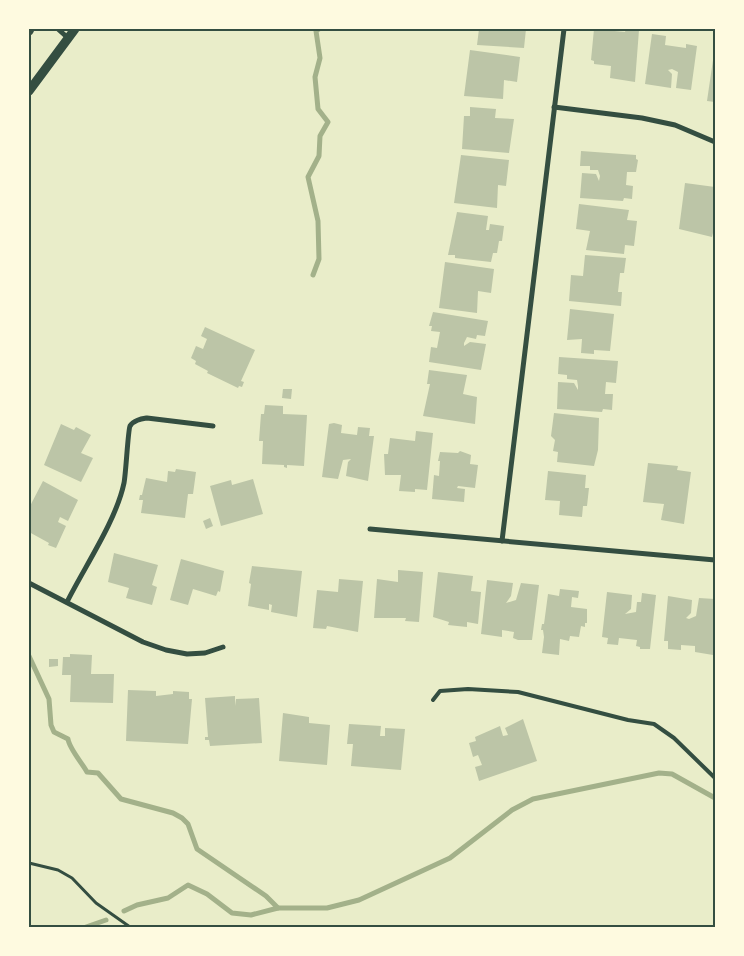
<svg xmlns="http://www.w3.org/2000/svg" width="744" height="956" font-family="Jost,sans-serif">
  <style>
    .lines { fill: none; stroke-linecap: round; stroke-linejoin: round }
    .stream { stroke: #a3b18a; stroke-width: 5 }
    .building { fill: #bcc5a7 }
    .path { stroke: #344e41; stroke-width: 3 }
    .service { stroke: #344e41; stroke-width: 4 }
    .minor { stroke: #344e41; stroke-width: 5 }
    .tertiary { stroke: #344e41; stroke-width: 9 }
    .neatline { fill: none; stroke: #344e41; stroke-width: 2 }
  </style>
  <rect width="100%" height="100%" fill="#e9edc9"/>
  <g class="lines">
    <g class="stream">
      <path d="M313 275 319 259 318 221 308 177 319 156 320 136 328 122 318 109 315 77 320 58 316 31 319 29"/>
      <path d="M29 656 49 699 51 725 54 732 68 739C69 748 82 763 87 772L98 773 121 799 173 813 182 818 188 824 197 849 266 896 278 908H327L359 900 450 858 512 810 533 799 659 773 672 774 715 798"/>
      <path d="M124 911 137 905 168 898 188 885 207 894 232 913 251 915 278 908"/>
      <path d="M86 927 106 920"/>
    </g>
  </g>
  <g class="building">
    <path d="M479 29H526L524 48 477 45Z"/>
    <path d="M594 29 625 32 626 29 639 30 635 82 610 78 611 66 594 64V61L591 60Z"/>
    <path d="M652 34 666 36 665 45 686 48V44L697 46 691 90 676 88 678 72 672 69 668 70 672 74 671 88 645 84Z"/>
    <path d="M470 50 520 57 517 82 504 80 503 99 464 96Z"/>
    <path d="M713 60H715V102L707 101Z"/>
    <path d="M470 107 496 109 495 118 514 119 509 153 462 149 464 116H470Z"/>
    <path d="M581 151 636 155V159L638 160 636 172H627L626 185 633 186 632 199 624 198 623 201 580 198 582 173 596 174 599 181 600 176 598 170H590V166H580Z"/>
    <path d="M461 155 509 160 506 186 498 185 497 208 454 203Z"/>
    <path d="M685 183 715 187V233H713L712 237 679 229Z"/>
    <path d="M579 204 629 210 627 220 637 221 634 246 625 245 624 254 586 250 590 231 576 229Z"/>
    <path d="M457 212 488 216 486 230H489L490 224 504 226 502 241H499L497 253H493L491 262 455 258V255H448Z"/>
    <path d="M585 255 626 258 624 273H620L618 292H622L621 306 569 301 571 275 583 276Z"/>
    <path d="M445 262 494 269 491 293 478 291 477 313 439 308Z"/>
    <path d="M570 309 614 314 610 351 594 350V354L581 353 582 339 567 340Z"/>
    <path d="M433 312 488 321 485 336 477 335 476 339 467 337 464 343V346L470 342 486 344 481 370 429 362 431 347 437 348 440 332 431 331 432 326H429Z"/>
    <path d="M205 327 255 350 241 381 244 382 242 387 239 386 238 388 207 373 208 371 195 364 196 361 191 358 196 346 203 349 207 339 201 336Z"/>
    <path d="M559 357 618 361 616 383 606 382 605 394H613L612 410 603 409 602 412 557 409 558 382 574 383 578 390V386L577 380 567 379V375L558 374Z"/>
    <path d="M429 370 467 375 463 394 477 397 475 424 423 416 430 384H427Z"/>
    <path d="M283 389H292L291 399 282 398Z"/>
    <path d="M265 405 283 406V414L307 415 304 466 287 465V468L284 467V465L262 464 263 441H259L261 414H264Z"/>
    <path d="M554 413 599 418 598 450 594 466 557 462 558 452 553 451 555 440 551 436Z"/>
    <path d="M334 423 342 425 341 433 357 435 358 427 370 428 369 436H374L368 481 346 476 348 462 351 459 343 460 338 479 322 477 329 424Z"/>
    <path d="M61 424 74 430 76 427 91 435 81 453 93 458 81 482 44 465Z"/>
    <path d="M416 431 433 433 427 490 415 489V492L399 491 401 475H385L384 454H388L390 438 415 441Z"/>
    <path d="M460 451 471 455 470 464 478 465 475 488 458 486 457 488 465 489 464 502 432 499 434 475 439 476 440 461H438L440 452 458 453Z"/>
    <path d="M648 463 678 466 677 470 691 472 684 524 661 520 664 504 643 502Z"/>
    <path d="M176 469 196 472 193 494H188L185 518 141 513 143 500H139L140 495H142L146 478 167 482 168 471 175 472Z"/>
    <path d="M548 471 586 475 585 488H589L587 506H583L582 517 559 515 560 501 545 500Z"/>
    <path d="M253 479 263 514 221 526 210 486 231 480 232 485Z"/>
    <path d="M43 481 78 500 68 521 60 517 58 522 66 526 56 548 48 545 49 543 29 532V508Z"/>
    <path d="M210 518 213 526 206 529 203 521Z"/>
    <path d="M114 553 158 565 152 585 157 587 152 605 126 598 129 588 108 582Z"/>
    <path d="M181 559 224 571 220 592 218 591 216 596 193 589 188 605 170 600Z"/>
    <path d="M252 566 302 571 297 617 271 612 272 605 269 604V610L248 606 251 584 249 583Z"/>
    <path d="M398 570 423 572 419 622 405 621 406 618H374L377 579 398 582Z"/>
    <path d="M438 572 473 576 471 591 481 592 478 624 467 622V627L448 625 449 622 433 617Z"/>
    <path d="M339 579 363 581 358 632 327 626 326 629 313 628 317 590 338 592Z"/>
    <path d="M487 580 513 583 511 596 506 603 516 600 521 583 539 585 532 640H518L513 638 514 632 502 630V637L481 634Z"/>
    <path d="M560 589 579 591 578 598 572 597 571 607 587 609V623H585V627L581 626 579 637 570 636 569 641 560 639 559 655 542 653 544 637 543 630H541L542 624H544L548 594 559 596Z"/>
    <path d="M607 592 632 595 631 609 625 614 636 612 637 602H641L642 593 656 595 650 649H640V647L636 646 637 640 619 638 618 645 607 644 608 638 602 637Z"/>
    <path d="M668 596 692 600 691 613 686 618 689 619 696 616 699 598 715 599 713 655 695 652V646L681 645V650L668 649V641H664Z"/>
    <path d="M70 654 92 655 91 674H114L113 703 70 702 71 675H62L63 657H70Z"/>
    <path d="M49 659H58V666L49 667Z"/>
    <path d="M128 690 156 691V696L173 694V691L189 692V699H192L188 744 126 741Z"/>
    <path d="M235 696V706L236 699 259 698 262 743 210 746 209 740H205V737H208L205 698Z"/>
    <path d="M283 713 309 717V723L330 725 327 765 279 761Z"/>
    <path d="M523 719 537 761 479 781 475 767 482 765 478 755 473 757 469 743 476 741 475 737 500 726 503 736 508 735 505 728Z"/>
    <path d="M349 724 381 726 380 736H385V728L405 729 401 770 351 766 353 744H347Z"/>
  </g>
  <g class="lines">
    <path class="path" d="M29 863 58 870 72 878 96 903 130 927"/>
    <path class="service" d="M433 700 440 691 468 689 518 692 628 720 654 724 674 738 715 778"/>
    <g class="minor">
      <path d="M58 29 68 38"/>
      <path d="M554 107 642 118 675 125 715 142"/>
      <path d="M370 529 715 560"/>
      <path d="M502 541 564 29"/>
      <path d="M29 583 143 642 166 650 187 654 205 653 223 647"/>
      <path d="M67 602C85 566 116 521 124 483 126 473 128 430 130 426 134 420 141 419 147 418L213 426"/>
    </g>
    <g class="tertiary">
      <path d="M29 31 30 29"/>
      <path d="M29 91 75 29"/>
    </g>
  </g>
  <rect width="744" height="956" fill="none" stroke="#fefae0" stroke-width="60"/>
  <rect x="30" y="30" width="684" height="896" class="neatline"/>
</svg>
